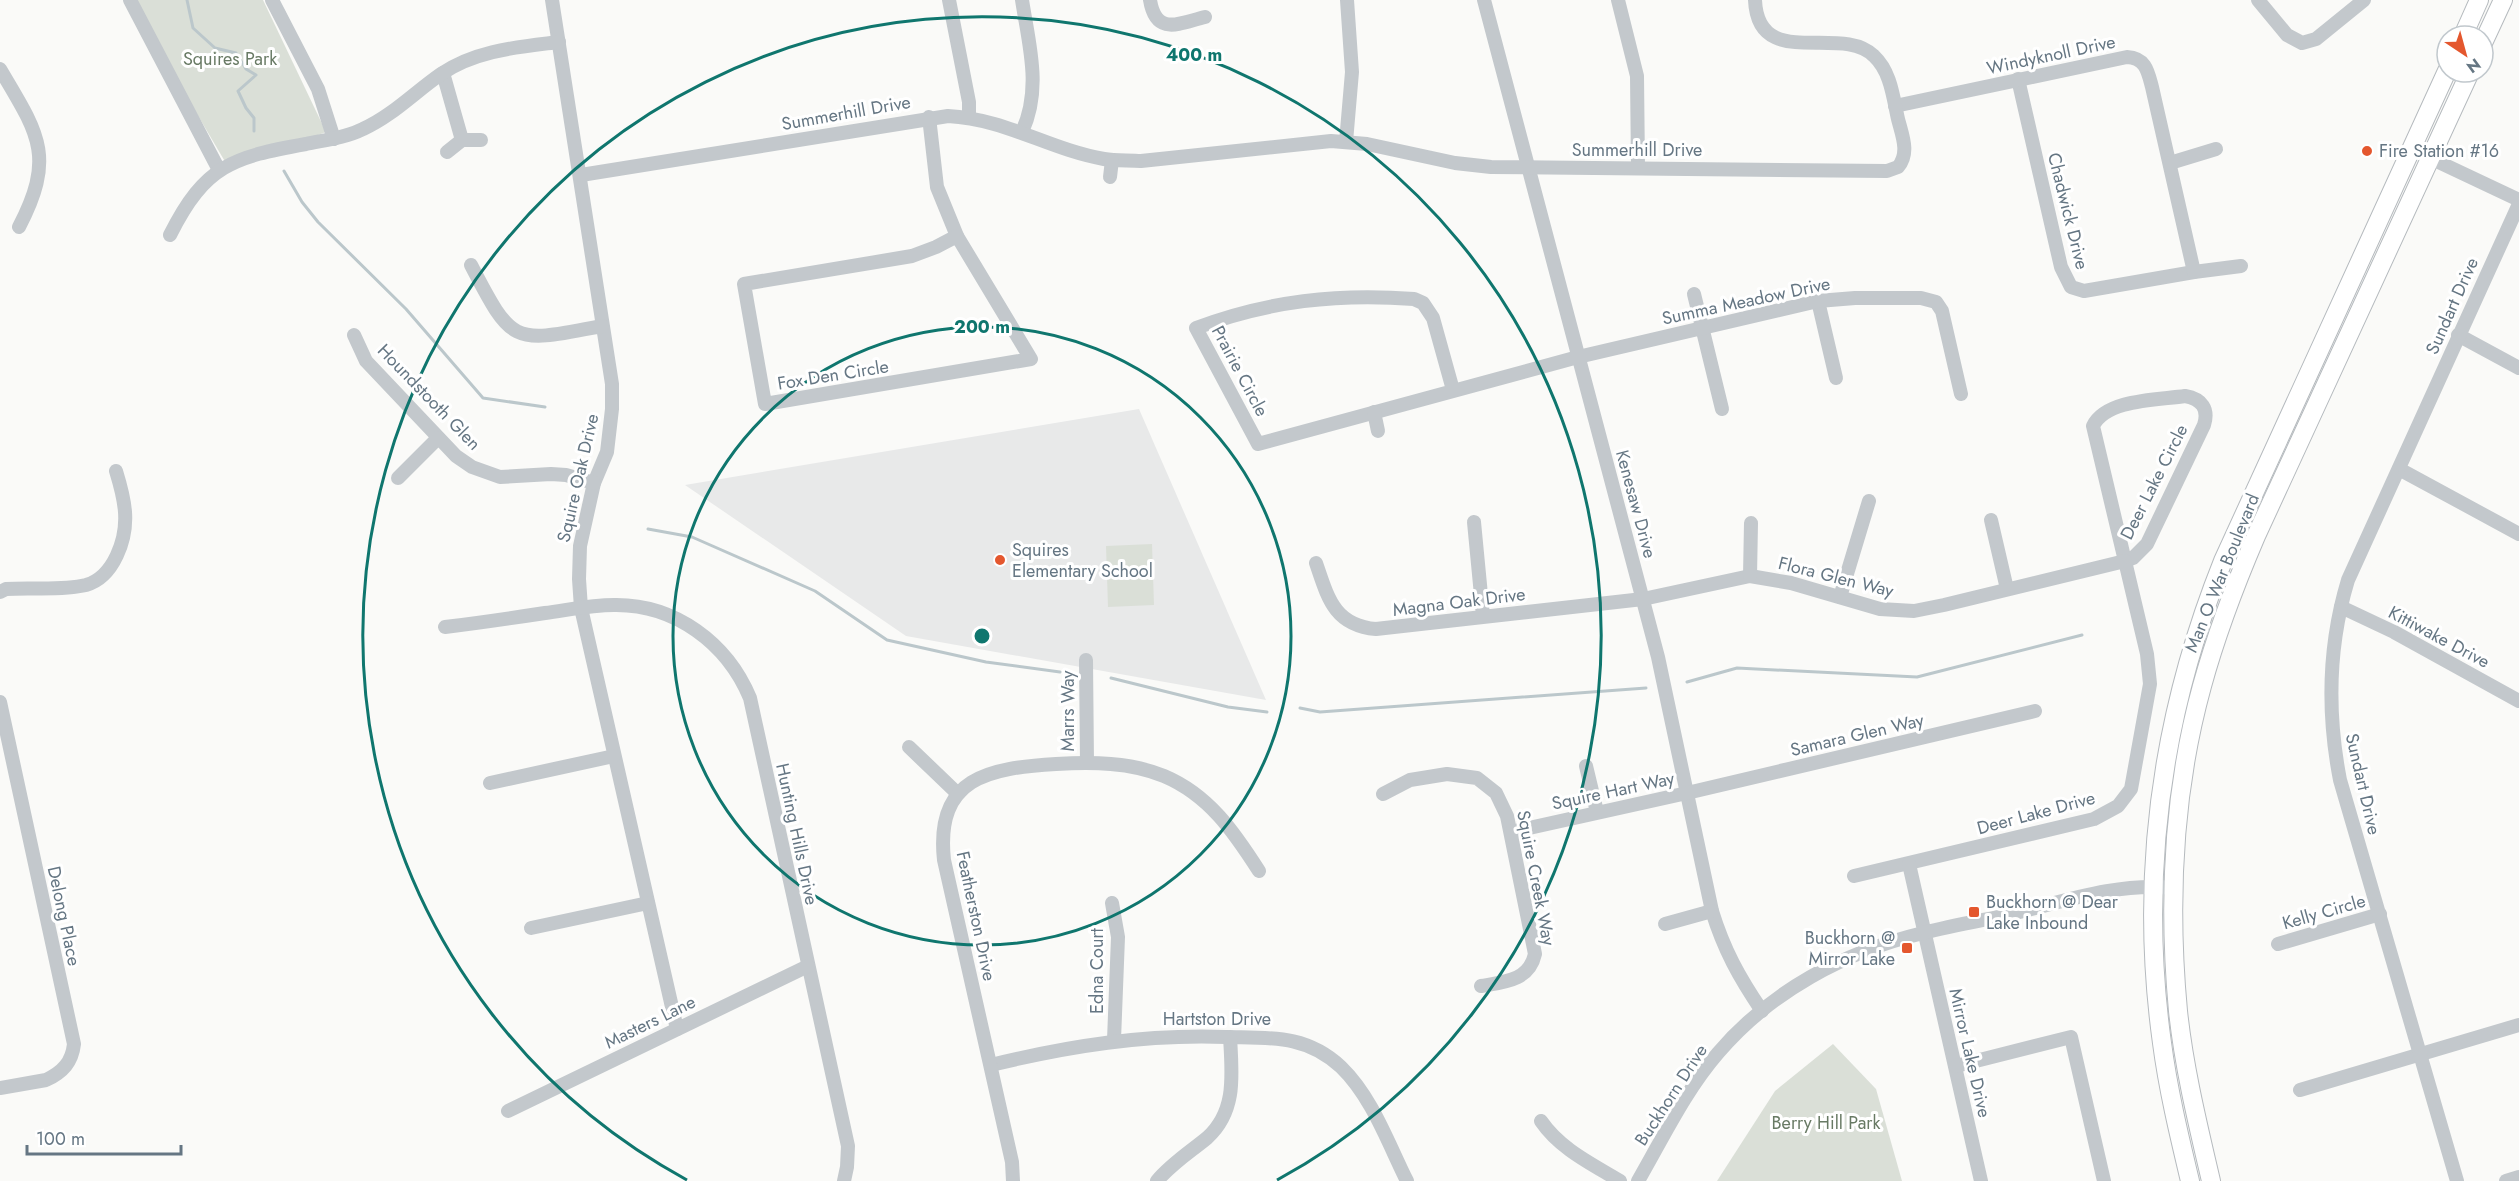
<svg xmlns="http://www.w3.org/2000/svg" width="2519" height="1181" font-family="Jost,sans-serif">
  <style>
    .built { fill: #e8e9e9 }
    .green { fill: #dadfd7 }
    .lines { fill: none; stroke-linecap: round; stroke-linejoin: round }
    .stream { stroke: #bbc7cb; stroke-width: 3 }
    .major-casing { stroke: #b5babe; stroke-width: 20 }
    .minor { stroke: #c3c8cc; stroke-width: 14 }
    .major { stroke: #fff; stroke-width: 18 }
    .ring { fill: none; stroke: #0f766e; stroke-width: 3 }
    .poi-dot { fill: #e4572e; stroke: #fff; stroke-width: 2 }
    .labels { text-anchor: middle; stroke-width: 6; stroke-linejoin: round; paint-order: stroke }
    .street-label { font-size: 18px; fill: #657683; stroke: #fff }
    .park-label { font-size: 18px; fill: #687a64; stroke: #fff }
    .poi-label { font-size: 18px; fill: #657683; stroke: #fff; text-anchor: start }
    .centre { fill: #0f766e; stroke: #fff; stroke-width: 3 }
    .ring-label { font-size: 18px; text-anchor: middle; font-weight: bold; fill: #0f766e; stroke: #fff; stroke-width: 6; stroke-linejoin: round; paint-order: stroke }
  </style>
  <rect width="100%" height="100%" fill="#fafaf8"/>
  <path class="built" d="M1139 409 1266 700 906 636 685 485Z"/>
  <g class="green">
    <path d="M130 0H263L326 132 286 147 227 165Z"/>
    <path d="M1152 544 1154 605 1108 607 1106 546Z"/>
    <path d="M1833 1044 1876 1089 1902 1181H1717L1775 1091Z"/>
  </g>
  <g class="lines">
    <g class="stream">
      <path d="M187 0 193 28 215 48 236 53 246 69 256 75 238 91 246 108 254 118V131"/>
      <path d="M284 171 302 202 318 222 406 309 483 398 545 407"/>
      <path d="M648 529 692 537 815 591 887 640 986 662 1060 672"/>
      <path d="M1111 678 1228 707 1267 712"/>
      <path d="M1687 682 1737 668 1917 677 2082 635"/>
      <path d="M1300 708 1320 712 1646 688"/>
    </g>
    <g class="major-casing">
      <g id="major">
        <path d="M2463 36 2479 0"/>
        <path d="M2483 43 2503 0"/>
        <path d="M2190 1181C2179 1135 2168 1089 2162 1043 2139 877 2161 716 2223 561L2447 71"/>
        <path d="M2211 1181C2198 1125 2184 1068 2178 1011 2168 903 2173 791 2202 686 2216 635 2235 585 2256 536L2470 72"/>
      </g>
    </g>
    <g class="minor">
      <path d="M130 0 219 170"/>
      <path d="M272 0 318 89 334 139"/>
      <path d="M552 0 612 384V409L607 452 594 483 580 546 579 579 581 608 677 1029"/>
      <path d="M949 0 969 102V117"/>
      <path d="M1150 0C1156 37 1180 23 1205 17"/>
      <path d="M1484 0 1658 657 1712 911C1724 950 1739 977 1762 1011"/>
      <path d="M1618 0 1637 76 1638 168"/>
      <path d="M2258 0 2287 35 2302 43 2316 39 2364 0"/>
      <path d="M0 69C38 133 56 156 19 227"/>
      <path d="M443 73 462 140"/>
      <path d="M2018 79 2061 267 2071 287 2084 291 2194 272 2241 266"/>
      <path d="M1895 106 2127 57C2146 58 2148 72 2152 87L2194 272"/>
      <path d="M929 117 937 187 957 236"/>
      <path d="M1022 132C1042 89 1029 45 1022 0"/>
      <path d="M1346 142 1352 72 1347 0"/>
      <path d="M2411 149 2519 200"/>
      <path d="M447 152 462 140H481"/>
      <path d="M2170 163 2216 149"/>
      <path d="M581 175 948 116C1006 119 1048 149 1104 159 1116 161 1129 160 1141 161L1331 141 1367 144 1455 163 1491 167 1887 171 1898 167C1910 153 1902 135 1898 119 1893 97 1891 72 1874 56 1841 23 1758 72 1755 0"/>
      <path d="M1110 177 1112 160"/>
      <path d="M170 235C205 165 233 157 306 144 325 140 345 138 363 129 392 116 415 92 441 74 476 50 519 47 559 42"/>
      <path d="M957 236 1031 359 765 404 744 284 912 256 936 247Z"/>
      <path d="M471 265C513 346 513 343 602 326"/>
      <path d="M1694 294 1722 409"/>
      <path d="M1818 301 1836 378"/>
      <path d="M354 335 366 361 456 456 472 467 500 477 551 474 566 475 594 483"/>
      <path d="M2458 335 2519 368"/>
      <path d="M1453 390 1433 318 1423 303 1414 299C1338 293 1268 301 1196 328L1258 444 1578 357 1818 301 1855 298H1921L1936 302 1942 311 1961 394"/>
      <path d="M2185 396C2202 399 2209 409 2204 425L2147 544 2133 558 2125 561 2093 426C2106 399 2158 400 2185 396Z"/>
      <path d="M1374 412 1378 431"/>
      <path d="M2399 469 2519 534"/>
      <path d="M398 478 438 438"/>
      <path d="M1991 520 2007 589"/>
      <path d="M1474 522 1483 616"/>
      <path d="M1316 563C1328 598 1334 625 1376 629L1643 599 1750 576 1791 583 1880 609 1914 611 1944 605 2125 561 2147 654 2150 684 2131 789 2118 806 2094 819 1854 876"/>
      <path d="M1750 576 1751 523"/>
      <path d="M0 592 6 589C31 587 61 591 86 585 114 577 127 539 125 512 124 498 120 484 116 471"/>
      <path d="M1840 597 1869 501"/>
      <path d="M2341 607 2394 632 2519 701"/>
      <path d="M445 627C478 623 512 618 545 613 568 610 591 605 614 605 675 604 727 643 750 698L848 1146 847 1167 844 1181"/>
      <path d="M1086 660 1087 763"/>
      <path d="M0 702 74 1044C72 1062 63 1072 46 1080L0 1088"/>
      <path d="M909 747 958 794"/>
      <path d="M1586 766 1597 812"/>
      <path d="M490 783 614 756"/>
      <path d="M1383 794 1410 780 1447 774 1477 778 1496 793 1507 816 1535 954C1529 981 1504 982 1481 986"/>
      <path d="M1511 832 1687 793 2035 711"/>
      <path d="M1909 864 1981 1181"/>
      <path d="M1112 903 1118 937 1114 1040"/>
      <path d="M1665 924 1712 911"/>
      <path d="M531 928 648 903"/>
      <path d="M2278 944 2380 914"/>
      <path d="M991 1065C1069 1046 1145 1034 1226 1037 1269 1038 1306 1034 1341 1067 1372 1097 1388 1143 1407 1181"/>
      <path d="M1956 1066 2071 1037 2104 1181"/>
      <path d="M2300 1090 2519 1025"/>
      <path d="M508 1111 808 966"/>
      <path d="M1541 1121C1560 1149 1592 1164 1620 1181"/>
      <path d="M1013 1181 1012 1162 944 860C935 777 989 768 1056 764 1092 762 1130 762 1164 776 1209 795 1234 832 1259 871"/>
      <path d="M1157 1181C1171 1164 1190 1152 1207 1138 1237 1111 1232 1074 1230 1037"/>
      <path d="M1638 1181C1663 1138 1685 1091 1718 1053 1771 991 1844 952 1923 933 1951 926 1979 921 2008 915 2062 902 2117 882 2173 888"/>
      <path d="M2457 1181 2340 780C2327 713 2328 646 2348 580L2519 204"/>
      <path d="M2506 1181 2519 1177"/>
    </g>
    <use href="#major" class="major"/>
  </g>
  <g class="ring">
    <circle cx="982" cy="636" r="309"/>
    <path d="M687 1180A619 619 0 1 1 1277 1180"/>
  </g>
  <g class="poi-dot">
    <circle cx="2367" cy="151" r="6"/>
    <circle cx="1000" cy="560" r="6"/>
    <rect x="1968" y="906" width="12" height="12" rx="3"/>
    <rect x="1901" y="942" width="12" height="12" rx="3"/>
  </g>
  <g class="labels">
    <g class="street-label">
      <text transform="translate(2051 55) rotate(-12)" y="6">Windyknoll Drive</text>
      <text transform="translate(846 113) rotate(-10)" y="6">Summerhill Drive</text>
      <text x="1637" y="156">Summerhill Drive</text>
      <text transform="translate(2068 211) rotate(76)" y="6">Chadwick Drive</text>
      <text transform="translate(1746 301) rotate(-12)" y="6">Summa Meadow Drive</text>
      <text transform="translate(2452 306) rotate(-66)" y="6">Sundart Drive</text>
      <text transform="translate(1240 371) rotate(62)" y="6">Prairie Circle</text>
      <text transform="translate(833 375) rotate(-9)" y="6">Fox Den Circle</text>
      <text transform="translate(429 397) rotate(46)" y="6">Houndstooth Glen</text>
      <text transform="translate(578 478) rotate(-77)" y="6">Squire Oak Drive</text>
      <text transform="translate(2154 482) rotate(-63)" y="6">Deer Lake Circle</text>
      <text transform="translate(1636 504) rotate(75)" y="6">Kenesaw Drive</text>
      <text transform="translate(2222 573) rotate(-68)" y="6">Man O War Boulevard</text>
      <text transform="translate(1836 577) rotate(14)" y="6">Flora Glen Way</text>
      <text transform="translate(1459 602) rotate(-7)" y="6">Magna Oak Drive</text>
      <text transform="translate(2439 637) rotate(28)" y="6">Kittiwake Drive</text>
      <text transform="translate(1068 711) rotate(-90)" y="6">Marrs Way</text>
      <text transform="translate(1857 735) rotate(-13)" y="6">Samara Glen Way</text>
      <text transform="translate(2363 784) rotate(77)" y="6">Sundart Drive</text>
      <text transform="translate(1613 791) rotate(-12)" y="6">Squire Hart Way</text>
      <text transform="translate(2036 813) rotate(-15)" y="6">Deer Lake Drive</text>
      <text transform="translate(797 834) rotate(78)" y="6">Hunting Hills Drive</text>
      <text transform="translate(1536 878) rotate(79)" y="6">Squire Creek Way</text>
      <text transform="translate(2324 912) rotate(-16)" y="6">Kelly Circle</text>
      <text transform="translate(64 916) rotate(78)" y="6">Delong Place</text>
      <text transform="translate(976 916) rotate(78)" y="6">Featherston Drive</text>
      <text transform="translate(1097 971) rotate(-90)" y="6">Edna Court</text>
      <text x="1217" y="1025">Hartston Drive</text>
      <text transform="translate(650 1022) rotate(-26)" y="6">Masters Lane</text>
      <text transform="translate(1970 1053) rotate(77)" y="6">Mirror Lake Drive</text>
      <text transform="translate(1671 1095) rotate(-57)" y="6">Buckhorn Drive</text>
    </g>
    <g class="park-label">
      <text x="230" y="65">Squires Park</text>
      <text x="1826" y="1129">Berry Hill Park</text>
    </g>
    <g class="poi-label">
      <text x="2379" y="157">Fire Station #16</text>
      <text x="1012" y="556">Squires<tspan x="1012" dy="21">Elementary School</tspan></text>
      <text x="1986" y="908">Buckhorn @ Dear<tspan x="1986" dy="21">Lake Inbound</tspan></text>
      <text x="1895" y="944" text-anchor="end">Buckhorn @<tspan x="1895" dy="21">Mirror Lake</tspan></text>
    </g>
  </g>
  <circle cx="982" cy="636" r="9" class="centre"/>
  <g class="ring-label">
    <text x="1194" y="61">400 m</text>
    <text x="982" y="333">200 m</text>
  </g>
  <g transform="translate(2465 54) rotate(144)"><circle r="28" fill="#ffffff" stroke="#c1c8cd" stroke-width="1.5"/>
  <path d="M0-4.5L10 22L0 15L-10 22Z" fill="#e4572e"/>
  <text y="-9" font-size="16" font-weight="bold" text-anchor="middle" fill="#657683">N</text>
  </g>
  <path d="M27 1145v9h154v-9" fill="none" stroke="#657683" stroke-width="3"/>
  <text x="36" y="1145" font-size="18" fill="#657683" stroke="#ffffff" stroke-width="4.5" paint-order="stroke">100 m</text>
</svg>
